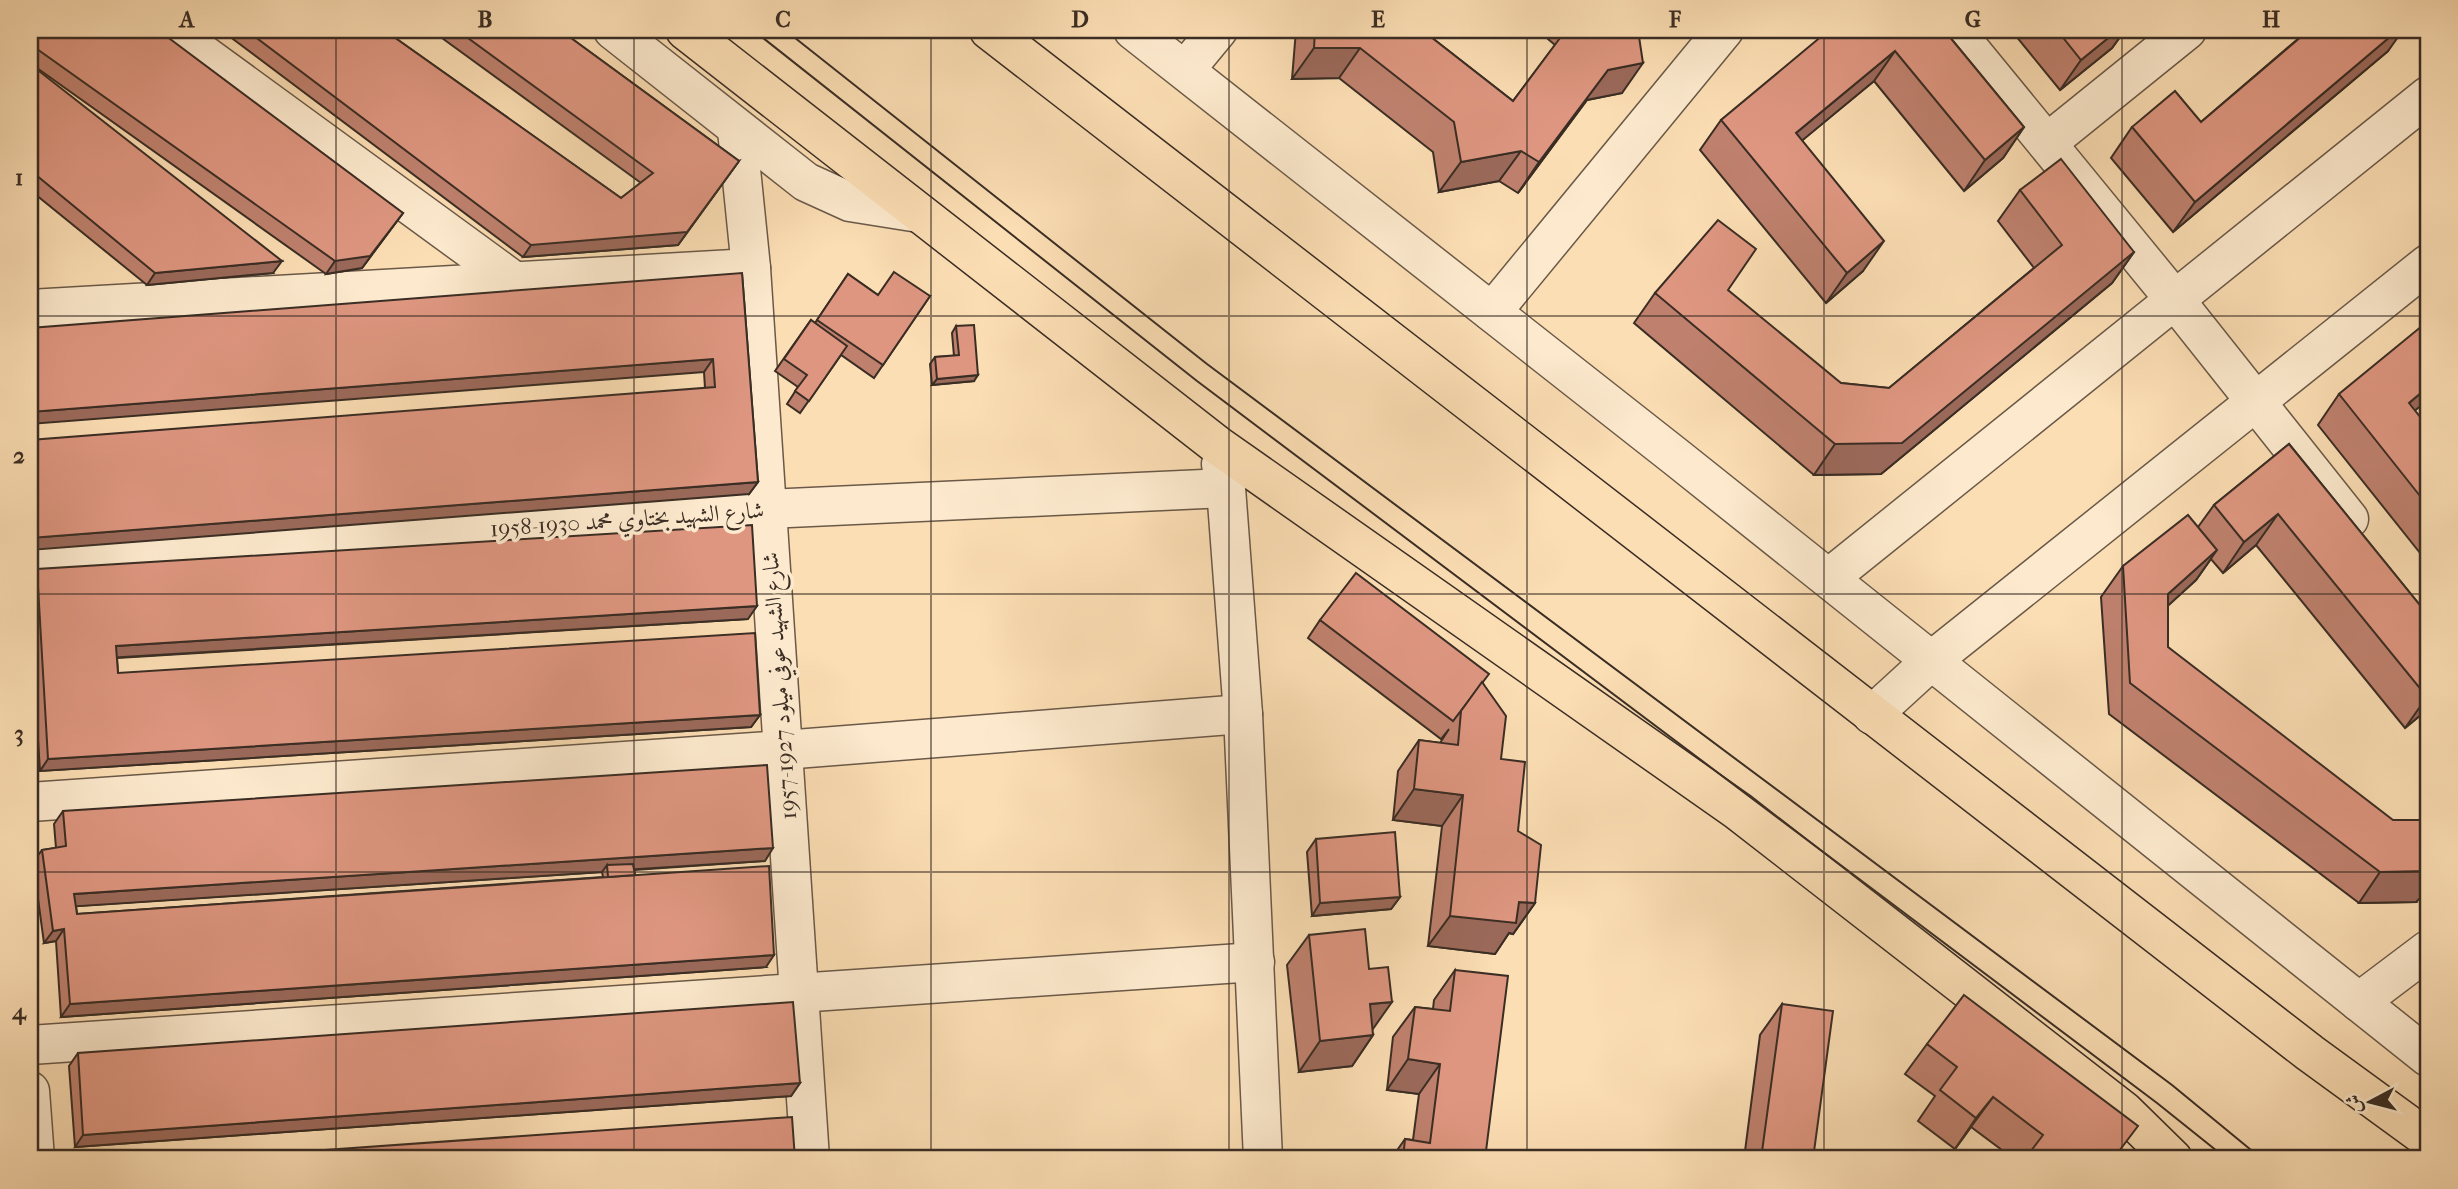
<svg xmlns="http://www.w3.org/2000/svg" width="2458" height="1189" font-family="'IM FELL French Canon',Amiri,serif">
  <style>
    .lines { fill: none; stroke-linecap: round; stroke-linejoin: round }
    .minor-casing { stroke: #6a5948; stroke-width: 41 }
    .major-casing { stroke: #3a2d24; stroke-width: 41 }
    .minor { stroke: #fdeace; stroke-width: 38 }
    .major { stroke: #fcdeb4; stroke-width: 38 }
    .tram { stroke: #3a2d24; stroke-width: 2 }
    .wall { fill: #bf816e; stroke: #3a2d24; stroke-width: 2; fill-rule: evenodd }
    .shaded-wall { fill: #9b695a; stroke: #3a2d24; stroke-width: 2 }
    .building { fill: #de9680; stroke: #3a2d24; stroke-width: 2 }
    .grid { fill: none; stroke: #3a2d24; stroke-width: 2; stroke-opacity: 0.55 }
    .labels { text-anchor: middle; stroke-width: 7; stroke-linejoin: round; paint-order: stroke }
    .street-label { font-size: 23px; fill: #3a2d24; stroke: #fdeace }
    .neatline { fill: none; stroke: #3a2d24; stroke-width: 2.5 }
    .grid-label { font-size: 23px; text-anchor: middle; font-weight: bold; fill: #3a2d24 }
  </style>
  <rect width="100%" height="100%" fill="#fcdeb4"/>
  <filter id="stains"><feTurbulence type="fractalNoise" baseFrequency=".00286" numOctaves="4"/><feColorMatrix values="0 0 0 0 .2 0 0 0 0 .09 0 0 0 0 .02 0 0 0 .5 -.17"/></filter>
  <radialGradient id="worn" r=".72"><stop offset=".6" stop-color="#630" stop-opacity="0"/><stop offset="1" stop-color="#630" stop-opacity=".3"/></radialGradient>
  <g class="lines">
    <g class="minor-casing">
      <g id="minor">
        <path d="M170 30 514 281"/>
        <path d="M613 30 806 182 850 202 919 213"/>
        <path d="M1133 30 1676 457 2428 1057"/>
        <path d="M1954 30 2175 300 2349 519"/>
        <path d="M1185 70 1218 30"/>
        <path d="M737 130 751 268 810 1159"/>
        <path d="M2047 143 2187 30"/>
        <path d="M30 309 751 268"/>
        <path d="M1492 312 1724 30"/>
        <path d="M1221 464 1226 488 1243 714 1263 1159"/>
        <path d="M30 563 767 509 1226 488"/>
        <path d="M1829 578 2428 96"/>
        <path d="M1872 715 1931 661 2428 264"/>
        <path d="M30 802 783 750 1243 714"/>
        <path d="M2359 1002 2428 950"/>
        <path d="M30 1045 1255 962"/>
        <path d="M30 1091 35 1159"/>
      </g>
    </g>
    <g class="major-casing">
      <g id="major">
        <path d="M685 30 1217 445 1738 811 2124 1111 2173 1159"/>
        <path d="M989 30 2310 1053 2428 1139"/>
      </g>
    </g>
    <use href="#minor" class="minor"/>
    <use href="#major" class="major"/>
    <g class="tram">
      <path d="M753 30 1197 381 2157 1103 2227 1159"/>
      <path d="M785 30 1207 364 2172 1085 2262 1159"/>
    </g>
  </g>
  <g class="wall">
    <path d="M30 30 403 213 362 268 326 274 30 63Z"/>
    <path d="M221 30H384L621 198 641 183 431 30H560L739 161 678 245 523 257Z"/>
    <path d="M1296 30H1422L1513 101 1555 45 1548 39 1554 30H1638L1622 93 1587 100 1518 193 1499 181 1439 192 1433 152 1339 78 1292 79Z"/>
    <path d="M1944 30 2024 127 2003 158 1964 191 1874 81 1802 140 1863 271 1826 303 1700 150 1721 120Z"/>
    <path d="M2011 30H2125L2112 48 2060 90Z"/>
    <path d="M2304 30H2398L2388 51 2173 232 2111 158 2132 127 2201 122 2306 32Z"/>
    <path d="M30 64 273 273 147 285 30 190Z"/>
    <path d="M2020 190 2134 252 2112 283 1881 474 1814 475 1634 323 1655 293 1841 383 1889 388 2034 268 1998 221Z"/>
    <path d="M742 273 758 482 749 494 705 388 704 372Z"/>
    <path d="M848 274 878 295 930 296 874 378 841 355 800 413 787 404 798 387 775 371 811 320 815 323Z"/>
    <path d="M956 326 974 381 932 385 930 364 935 357 954 356 952 333Z"/>
    <path d="M2339 394 2415 411 2428 427V563L2318 425Z"/>
    <path d="M2289 444 2428 615V709L2405 728 2256 545 2223 573 2211 559 2196 580 2168 605V647L2416 902 2359 903 2109 714 2101 597 2123 566 2198 527 2214 505Z"/>
    <path d="M37 569 748 619 117 658 118 673 760 715 751 727 40 771 30 612V579Z"/>
    <path d="M1320 620 1483 683 1535 903 1513 934 1509 933 1495 954 1428 946 1442 826 1393 820 1398 771 1419 740 1440 743 1449 729 1441 739 1308 638Z"/>
    <path d="M63 811 765 861 634 870 635 875 766 967 61 1017 56 941 44 943 33 862 42 850 56 848 54 824ZM602 872 603 877 77 914 76 906Z"/>
    <path d="M1316 839 1400 897 1391 909 1312 916 1307 852Z"/>
    <path d="M1309 935 1372 1030 1373 1035 1352 1066 1299 1072 1287 965Z"/>
    <path d="M1455 970 1485 1159H1391L1405 1139 1413 1140 1419 1094 1387 1090 1393 1037 1415 1007 1433 1009 1434 1000Z"/>
    <path d="M1782 1004 1813 1159H1744L1760 1035Z"/>
    <path d="M1927 1044 2114 1159H2014L1971 1127 1955 1149 1918 1121 1935 1096 1905 1074Z"/>
    <path d="M78 1053 800 1083 791 1096 75 1147 69 1066Z"/>
  </g>
  <g class="shaded-wall">
    <path d="M2118 30H2125L2112 48 2060 90 2081 60Z"/>
    <path d="M2398 30H2403L2388 51 2173 232 2195 202Z"/>
    <path d="M1314 48H1360L1339 78 1292 79Z"/>
    <path d="M1895 51 1874 81 1775 163 1796 133Z"/>
    <path d="M1643 63 1622 93 1587 100 1518 193 1539 162 1608 70Z"/>
    <path d="M2024 127 2003 158 1964 191 1985 160Z"/>
    <path d="M1521 151 1499 181 1439 192 1461 162Z"/>
    <path d="M739 161 678 245 523 257 531 245Z"/>
    <path d="M403 213 362 268 326 274 335 261Z"/>
    <path d="M1884 241 1863 271 1826 303 1847 273Z"/>
    <path d="M2134 252 2112 283 1881 474 1814 475 1835 444Z"/>
    <path d="M282 261 273 273 147 285 155 273Z"/>
    <path d="M713 359 704 372 30 424V412Z"/>
    <path d="M978 375 974 381 932 385 937 379Z"/>
    <path d="M2428 387V400L2387 433 2409 403Z"/>
    <path d="M758 482 749 494 30 550V538Z"/>
    <path d="M2278 514 2256 545 2223 573 2244 542Z"/>
    <path d="M2217 550 2196 580 2147 625 2168 594Z"/>
    <path d="M757 606 748 619 107 658 116 646Z"/>
    <path d="M2428 696V709L2405 728 2427 697Z"/>
    <path d="M760 715 751 727 40 771 48 759Z"/>
    <path d="M1414 789 1463 795 1442 826 1393 820Z"/>
    <path d="M773 848 765 861 608 871 607 865 602 872 66 907 74 894Z"/>
    <path d="M2428 871V891L2416 902 2359 903 2380 872Z"/>
    <path d="M1400 897 1391 909 1312 916 1320 903Z"/>
    <path d="M1519 902 1535 903 1513 934 1509 933 1495 954 1428 946 1450 916Z"/>
    <path d="M64 929 56 941 44 943 53 931Z"/>
    <path d="M774 955 766 967 61 1017 70 1004Z"/>
    <path d="M1392 1002 1370 1033V1004Z"/>
    <path d="M1373 1035 1352 1066 1299 1072 1320 1041Z"/>
    <path d="M1408 1059 1440 1064 1419 1094 1387 1090Z"/>
    <path d="M800 1083 791 1096 75 1147 83 1135Z"/>
    <path d="M1993 1097 1971 1127 1955 1149 1976 1118Z"/>
  </g>
  <g class="building">
    <path d="M30 30H158L403 213 370 256 335 261 30 44Z"/>
    <path d="M246 30H384L621 198 653 173 457 30H560L739 161 687 232 531 245Z"/>
    <path d="M1315 30H1422L1513 101 1566 30H1638L1643 63 1608 70 1539 162 1521 151 1461 162 1454 122 1360 48H1314Z"/>
    <path d="M1829 30H1944L2024 127 1985 160 1895 51 1796 133 1884 241 1847 273 1721 120Z"/>
    <path d="M2057 30H2118L2081 60Z"/>
    <path d="M2309 30H2398L2195 202 2132 127 2175 91 2201 122Z"/>
    <path d="M30 64 282 261 155 273 30 170Z"/>
    <path d="M2061 159 2134 252 1902 443 1835 444 1655 293 1718 220 1756 249 1728 290 1841 383 1889 388 2062 245 2020 190Z"/>
    <path d="M894 272 930 296 883 365 817 320 848 274 878 295Z"/>
    <path d="M742 273 758 482 30 538V440L715 387 713 359 30 412V328Z"/>
    <path d="M811 320 847 346 809 401 795 391 807 375 784 359Z"/>
    <path d="M2428 321V387L2409 403 2428 427V506L2339 394Z"/>
    <path d="M974 325 978 375 937 379 935 357 959 355 956 326Z"/>
    <path d="M2289 444 2428 615V696L2427 697 2278 514 2244 542 2214 505Z"/>
    <path d="M2188 515 2217 550 2168 594V647L2393 820H2424L2428 816V871L2380 872 2130 683 2123 566Z"/>
    <path d="M752 525 757 606 116 646 118 673 755 633 760 715 48 759 37 569Z"/>
    <path d="M1356 573 1489 674 1453 721 1320 620Z"/>
    <path d="M1482 682 1506 716 1501 759 1525 762 1518 831 1541 845 1535 903 1519 902 1516 923 1450 916 1463 795 1414 789 1419 740 1458 745 1461 711Z"/>
    <path d="M767 765 773 848 74 894 77 914 769 866 774 955 70 1004 64 929 53 931 42 850 66 846 63 811Z"/>
    <path d="M1395 832 1400 897 1320 903 1316 839Z"/>
    <path d="M633 864 635 875 608 877 607 865Z"/>
    <path d="M1365 929 1369 969 1388 967 1392 1002 1370 1004 1373 1035 1320 1041 1309 935Z"/>
    <path d="M1455 970 1508 976 1485 1159H1403L1405 1139 1430 1143 1440 1064 1408 1059 1415 1007 1450 1011Z"/>
    <path d="M1964 995 2138 1126 2113 1159H2025L2043 1135 1993 1097 1976 1118 1940 1090 1957 1067 1927 1044Z"/>
    <path d="M793 1002 800 1083 83 1135 78 1053Z"/>
    <path d="M1782 1004 1833 1011 1813 1159H1761Z"/>
    <path d="M792 1117 795 1159H196Z"/>
  </g>
  <path class="grid" d="M336 30V1159M634 30V1159M931 30V1159M1229 30V1159M1527 30V1159M1824 30V1159M2122 30V1159M30 316H2428M30 594H2428M30 872H2428"/>
  <g class="labels">
    <g class="street-label">
      <text transform="translate(627 519) rotate(-4)" y="8">شارع الشهيد بختاوي محمد 1930-1958</text>
      <text transform="translate(779 686) rotate(-94)" y="8">شارع الشهيد عوفي ميلود 1927-1957</text>
    </g>
  </g>
  <rect width="2458" height="1189" fill="none" stroke="#fcdeb4" stroke-width="77"/>
  <g transform="translate(2370 1102) rotate(263)" stroke="#fdeace" stroke-width="5" paint-order="stroke">
  <path d="M0-5L12 26L0 18L-12 26Z" fill="#3a2d24"/>
  <text y="-10" font-size="19" font-weight="bold" text-anchor="middle" fill="#3a2d24">ش</text>
  </g>
  <rect x="38" y="38" width="2382" height="1112" class="neatline"/>
  <g class="grid-label">
    <text x="187" y="27">A</text>
    <text x="485" y="27">B</text>
    <text x="783" y="27">C</text>
    <text x="1080" y="27">D</text>
    <text x="1378" y="27">E</text>
    <text x="1675" y="27">F</text>
    <text x="1973" y="27">G</text>
    <text x="2271" y="27">H</text>
    <text x="19" y="185">1</text>
    <text x="19" y="463">2</text>
    <text x="19" y="741">3</text>
    <text x="19" y="1019">4</text>
  </g>
  <rect width="100%" height="100%" filter="url(#stains)"/>
  <rect width="100%" height="100%" fill="url(#worn)"/>
</svg>
